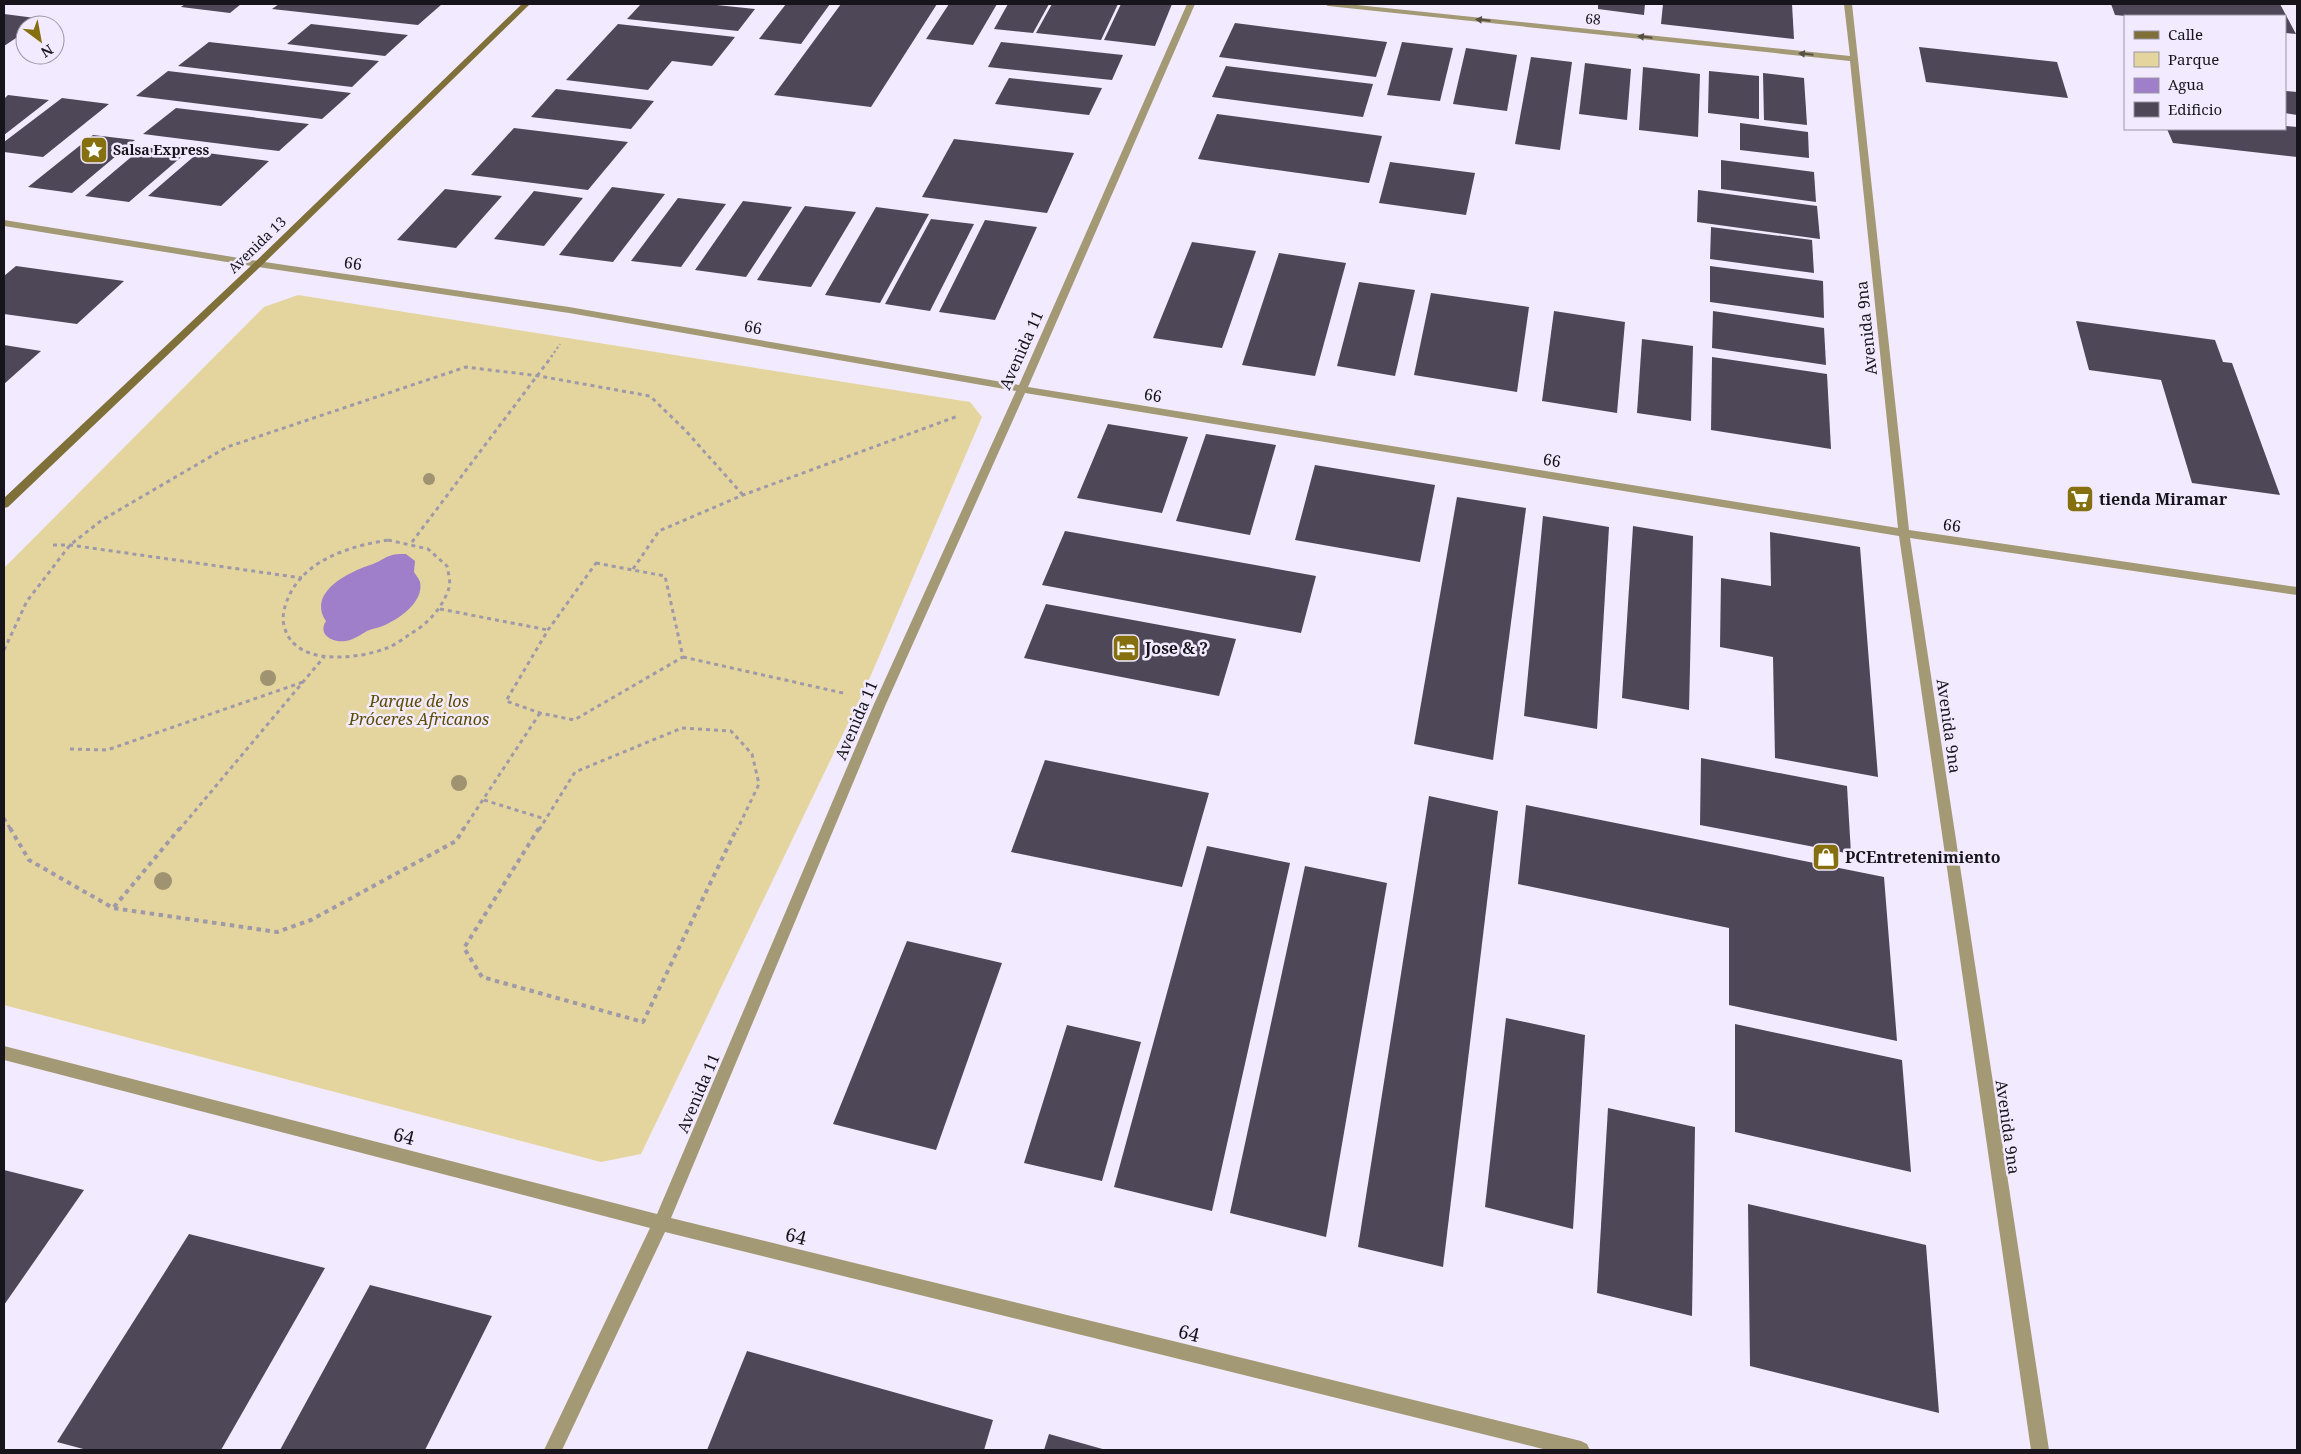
<svg xmlns="http://www.w3.org/2000/svg" width="2301" height="1454" font-family="'Noto Serif',serif">
  <style>
    .green { fill: #e4d59f }
    .water { fill: #a07fca }
    .building { fill: #4d4757 }
    .lines { fill: none; stroke-linecap: round; stroke-linejoin: round }
    .path-far2 { stroke: #9f99a8; stroke-width: 2; stroke-dasharray: 2.5 2.5; stroke-linecap: butt }
    .path-far1 { stroke: #9f99a8; stroke-width: 3; stroke-dasharray: 4 4; stroke-linecap: butt }
    .path { stroke: #9f99a8; stroke-width: 4; stroke-dasharray: 4.5 4.5; stroke-linecap: butt }
    .street { fill: #a39975; fill-rule: evenodd }
    .secondary { fill: #7e7038; fill-rule: evenodd }
    .tree { fill: #a09372 }
    .oneway { fill: #565044 }
    .labels { text-anchor: middle; stroke-width: 5; stroke-linejoin: round; paint-order: stroke }
    .far-street-label { font-size: 14px; fill: #17151b; stroke: #f2eafe }
    .far-poi-label { font-size: 14px; font-weight: bold; fill: #17151b; stroke: #f2eafe; text-anchor: start }
    .street-label { font-size: 16px; fill: #17151b; stroke: #f2eafe }
    .poi-label { font-size: 16px; font-weight: bold; fill: #17151b; stroke: #f2eafe; text-anchor: start }
    .park-label { font-size: 16px; font-style: italic; fill: #5c4c00; stroke: #f2eafe }
    .near-street-label { font-size: 19px; fill: #17151b; stroke: #f2eafe }
  </style>
  <rect width="100%" height="100%" fill="#f2eafe"/>
  <path class="green" d="M298 295 970 402 982 417 868 682 641 1154 601 1162 4 1005V568L264 307Z"/>
  <path class="water" d="M406 554 415 561 414 572C416 575 419 579 420 582 424 600 403 616 389 623 383 627 374 628 367 631 360 635 355 639 346 641 333 643 317 635 326 621 307 592 349 572 370 565 385 560 386 553 406 554Z"/>
  <g class="building">
    <path d="M185 4H241L230 13 181 7Z"/>
    <path d="M279 4H442L418 25 272 9Z"/>
    <path d="M641 4H707L755 9 738 31 627 19Z"/>
    <path d="M786 4H830L801 44 759 39Z"/>
    <path d="M841 4H937L871 107 774 95Z"/>
    <path d="M949 4H997L973 45 926 39Z"/>
    <path d="M1008 4H1049L1033 33 994 29Z"/>
    <path d="M1052 4H1118L1101 40 1036 33Z"/>
    <path d="M1121 4H1172L1155 46 1104 40Z"/>
    <path d="M1598 4H1645L1644 15 1598 9Z"/>
    <path d="M1663 4H1792L1794 39 1661 24Z"/>
    <path d="M2111 4H2280L2296 34 2285 33V16H2126L2115 15Z"/>
    <path d="M4 14 43 19 34 25H25V32L4 46Z"/>
    <path d="M1235 23 1387 42 1376 77 1219 57Z"/>
    <path d="M311 24 408 35 385 56 287 44Z"/>
    <path d="M618 24 735 37 712 66 672 61 648 90 566 80Z"/>
    <path d="M209 42 379 61 352 87 178 66Z"/>
    <path d="M1001 42 1123 55 1112 80 988 67Z"/>
    <path d="M1402 42 1453 48 1440 101 1387 95Z"/>
    <path d="M1919 47 2057 62 2068 98 1926 82Z"/>
    <path d="M1466 48 1517 55 1507 111 1453 104Z"/>
    <path d="M1531 57 1572 62 1560 150 1515 144Z"/>
    <path d="M1585 63 1631 69 1627 120 1579 114Z"/>
    <path d="M1226 66 1373 84 1363 117 1212 97Z"/>
    <path d="M1643 67 1700 74 1698 137 1639 130Z"/>
    <path d="M168 71 351 93 322 119 136 96Z"/>
    <path d="M1709 71 1759 76V119L1708 113Z"/>
    <path d="M1763 73 1804 78 1807 125 1764 120Z"/>
    <path d="M1009 78 1102 88 1089 115 995 104Z"/>
    <path d="M556 89 654 101 631 129 531 117Z"/>
    <path d="M2285 91 2297 92V115L2285 113Z"/>
    <path d="M8 95 49 100 4 135V99Z"/>
    <path d="M62 98 109 104 43 157 4 152V142Z"/>
    <path d="M176 108 309 124 279 151 143 134Z"/>
    <path d="M1217 114 1382 136 1369 183 1198 159Z"/>
    <path d="M1740 123 1808 132 1809 158 1740 150Z"/>
    <path d="M2285 126 2297 127V157L2173 143 2167 129H2285Z"/>
    <path d="M514 128 628 142 588 190 471 175Z"/>
    <path d="M93 135 135 140 72 193 28 187Z"/>
    <path d="M954 139 1074 153 1047 213 922 197Z"/>
    <path d="M143 147 187 152 129 202 85 196Z"/>
    <path d="M199 152 269 161 221 206 148 196Z"/>
    <path d="M1721 160 1814 172 1816 202 1721 189Z"/>
    <path d="M1390 162 1475 173 1466 215 1379 203Z"/>
    <path d="M612 187 665 194 613 262 559 255Z"/>
    <path d="M445 189 502 196 456 248 397 240Z"/>
    <path d="M1698 190 1817 206 1820 239 1697 222Z"/>
    <path d="M534 191 583 198 544 246 494 239Z"/>
    <path d="M678 198 726 204 681 267 631 261Z"/>
    <path d="M743 201 792 207 746 277 695 270Z"/>
    <path d="M805 206 856 212 811 287 757 280Z"/>
    <path d="M876 207 929 214 880 303 825 295Z"/>
    <path d="M931 219 974 224 930 311 885 304Z"/>
    <path d="M985 220 1037 227 995 320 939 312Z"/>
    <path d="M1711 227 1812 240 1814 273 1710 259Z"/>
    <path d="M1192 242 1256 251 1222 348 1153 338Z"/>
    <path d="M1279 253 1346 263 1315 376 1242 365Z"/>
    <path d="M16 266 124 281 77 324 4 314V276Z"/>
    <path d="M1710 266 1823 281 1824 318 1710 302Z"/>
    <path d="M1359 282 1415 290 1395 376 1337 366Z"/>
    <path d="M1431 293 1529 307 1517 392 1414 375Z"/>
    <path d="M1554 311 1625 322 1617 413 1542 401Z"/>
    <path d="M1713 311 1824 328 1826 365 1712 348Z"/>
    <path d="M2076 321 2215 340 2223 362 2232 363 2280 495 2192 483 2161 380 2089 370Z"/>
    <path d="M1642 339 1693 346 1691 421 1637 413Z"/>
    <path d="M4 345 41 351 4 384Z"/>
    <path d="M1712 357 1827 374 1831 449 1711 430Z"/>
    <path d="M1108 424 1188 437 1162 513 1077 498Z"/>
    <path d="M1206 434 1276 445 1250 535 1176 521Z"/>
    <path d="M1315 465 1435 485 1420 562 1295 540Z"/>
    <path d="M1457 497 1526 508 1493 760 1414 744Z"/>
    <path d="M1543 516 1609 527 1597 729 1524 716Z"/>
    <path d="M1633 526 1693 536 1689 710 1622 698Z"/>
    <path d="M1065 531 1316 576 1301 633 1042 585Z"/>
    <path d="M1770 532 1860 547 1878 777 1775 758 1773 657 1720 647 1721 578 1771 586Z"/>
    <path d="M1046 604 1236 639 1219 696 1024 658Z"/>
    <path d="M1701 758 1847 786 1851 854 1700 825Z"/>
    <path d="M1045 760 1209 793 1182 887 1011 852Z"/>
    <path d="M1429 796 1498 811 1443 1267 1358 1247Z"/>
    <path d="M1526 805 1884 877 1897 1041 1729 1005V928L1518 884Z"/>
    <path d="M1207 846 1290 863 1212 1211 1114 1187Z"/>
    <path d="M1305 866 1387 883 1326 1237 1230 1213Z"/>
    <path d="M907 941 1002 963 936 1150 833 1124Z"/>
    <path d="M1506 1018 1585 1035 1573 1229 1485 1207Z"/>
    <path d="M1735 1024 1902 1060 1911 1172 1735 1132Z"/>
    <path d="M1067 1025 1141 1042 1102 1181 1024 1163Z"/>
    <path d="M1608 1108 1695 1127 1692 1316 1597 1293Z"/>
    <path d="M4 1170 84 1190 4 1305Z"/>
    <path d="M1748 1204 1926 1245 1939 1413 1750 1366Z"/>
    <path d="M189 1234 325 1268 221 1450H87L57 1442Z"/>
    <path d="M370 1285 492 1316 425 1450H280Z"/>
    <path d="M747 1351 993 1420 984 1450H707Z"/>
    <path d="M1049 1434 1106 1450H1044Z"/>
  </g>
  <g class="lines">
    <path class="path-far2" d="M551 357 560 344"/>
    <g class="path-far1">
      <path d="M388 540 428 549 447 566C448 572 451 582 449 588 443 607 427 625 410 634 403 639 395 645 387 648 359 659 297 667 285 629 281 618 284 607 289 596 306 559 351 546 388 540Z"/>
      <path d="M412 542 552 356"/>
      <path d="M53 545H70L302 578"/>
      <path d="M596 563 665 576 683 657 574 720 540 713 506 701 548 630Z"/>
      <path d="M633 569 659 531 743 495 958 416"/>
      <path d="M440 609 548 630"/>
      <path d="M4 650 27 601 70 545 102 520 227 447 466 367 539 376 650 396 686 431 743 495"/>
      <path d="M683 657 843 693"/>
      <path d="M70 749 107 750 303 682"/>
      <path d="M484 800 545 819"/>
      <path d="M4 818 11 830"/>
      <path d="M179 830 324 657"/>
      <path d="M463 830 540 713"/>
      <path d="M539 830 575 772 682 728 731 731 752 754 759 784 737 830"/>
    </g>
    <g class="path">
      <path d="M10 828 29 860 113 908 277 932 311 920 456 841 464 828"/>
      <path d="M539 828 464 948 482 977 643 1022 737 828"/>
      <path d="M114 907 180 828"/>
    </g>
    <path class="street" d="M1187 4H1195L1028 387 1898 528 1850 61 1328 6 1324 4H1347L1850 56 1844 4H1852L1909 530 2297 587V595L1910 538 2049 1450H2031L1899 536 1025 393 886 704 671 1218 1581 1441 1587 1444 1590 1450H1547L665 1232 562 1450H544L650 1228 4 1060V1046L657 1214 874 704 1016 391 569 313 258 267 4 226V220L258 261 569 307 1019 385Z"/>
    <path class="secondary" d="M522 4H530L261 266 8 507 4 508V498L255 262Z"/>
  </g>
  <g class="tree">
    <circle cx="429" cy="479" r="6"/>
    <circle cx="268" cy="678" r="8"/>
    <circle cx="459" cy="783" r="8"/>
    <circle cx="163" cy="881" r="9"/>
  </g>
  <defs><path id="oneway-solid" d="M-6-.8H1V-3.2L6.5 0L1 3.2V.8H-6Z" transform="scale(1.25)"/></defs>
  <g class="oneway">
    <use href="#oneway-solid" transform="translate(1483 20) rotate(-174)"/>
    <use href="#oneway-solid" transform="translate(1645 37) rotate(-174)"/>
    <use href="#oneway-solid" transform="translate(1806 54) rotate(-174)"/>
  </g>
  <defs>
    <g id="sight-square" transform="scale(1.4375)"><rect x="-9" y="-9" width="18" height="18" rx="4" fill="#856f0e" stroke="#f2eafe"/><path d="M0-6L1.8-2.2L6-1.7L2.9 1.2L3.7 5.4L0 3.3L-3.7 5.4L-2.9 1.2L-6-1.7L-1.8-2.2Z" fill="#fff"/></g>
    <g id="supermarket-square" transform="scale(1.4375)"><rect x="-9" y="-9" width="18" height="18" rx="4" fill="#856f0e" stroke="#f2eafe"/><path d="M-6-5.5h2.5l.6 2H6L4.5 2H-2.5L-4.4-4H-6ZM-1.5 3.2a1.3 1.3 0 1 0 .1 0ZM3 3.2a1.3 1.3 0 1 0 .1 0Z" fill="#fff"/></g>
    <g id="hotel-square" transform="scale(1.4375)"><rect x="-9" y="-9" width="18" height="18" rx="4" fill="#856f0e" stroke="#f2eafe"/><path d="M-6-4.5h1.5V1H6V5H4.5V3h-9V5H-6ZM-4 0a1.8 1.8 0 1 1 3.6 0ZM.5 0V-2.5h3Q6-2.5 6 0Z" fill="#fff"/></g>
    <g id="shop-square" transform="scale(1.4375)"><rect x="-9" y="-9" width="18" height="18" rx="4" fill="#856f0e" stroke="#f2eafe"/><path d="M-5-2.5h2.3a2.7 3.5 0 0 1 5.4 0H5L5.5 6h-11ZM-1.5-2.5h3a1.5 2.3 0 0 0-3 0Z" fill="#fff"/></g>
  </defs>
  <g fill-rule="evenodd">
    <use href="#sight-square" x="94" y="150"/>
    <use href="#supermarket-square" x="2080" y="499"/>
    <use href="#hotel-square" x="1126" y="648"/>
    <use href="#shop-square" x="1826" y="857"/>
  </g>
  <g class="labels">
    <g class="far-street-label">
      <text transform="translate(1593 19) rotate(6)" y="5">68</text>
      <text transform="translate(257 245) rotate(-44)" y="5">Avenida 13</text>
    </g>
    <g class="far-poi-label">
      <text x="113" y="155">Salsa Express</text>
    </g>
    <g class="street-label">
      <text transform="translate(353 263) rotate(8)" y="6">66</text>
      <text transform="translate(753 327) rotate(10)" y="6">66</text>
      <text transform="translate(1866 328) rotate(-96)" y="6">Avenida 9na</text>
      <text transform="translate(1021 350) rotate(-66)" y="6">Avenida 11</text>
      <text transform="translate(1153 395) rotate(9)" y="6">66</text>
      <text transform="translate(1552 460) rotate(9)" y="6">66</text>
      <text transform="translate(1952 525) rotate(8)" y="6">66</text>
      <text transform="translate(856 720) rotate(-67)" y="6">Avenida 11</text>
      <text transform="translate(1949 726) rotate(82)" y="6">Avenida 9na</text>
      <text transform="translate(698 1093) rotate(-67)" y="6">Avenida 11</text>
      <text transform="translate(2008 1127) rotate(82)" y="6">Avenida 9na</text>
    </g>
    <g class="poi-label">
      <text x="2099" y="505">tienda Miramar</text>
      <text x="1145" y="654">Jose &amp; ?</text>
      <text x="1845" y="863">PCEntretenimiento</text>
    </g>
    <g class="park-label">
      <text x="419" y="707">Parque de los<tspan x="419" dy="18">Próceres Africanos</tspan></text>
    </g>
    <g class="near-street-label">
      <text transform="translate(404 1136) rotate(14)" y="7">64</text>
      <text transform="translate(796 1236) rotate(14)" y="7">64</text>
      <text transform="translate(1189 1333) rotate(14)" y="7">64</text>
    </g>
  </g>
  <rect width="2301" height="1454" fill="none" stroke="#17151b" stroke-width="10"/>
  <rect x="2124" y="15" width="162" height="115" fill="#f2eafe" stroke="#9a95a3"/>
  <rect x="2134" y="31" width="25" height="8" fill="#7e7038" stroke="#9a95a3"/>
  <text x="2168" y="40" font-size="15" fill="#17151b">Calle</text>
  <rect x="2134" y="52" width="25" height="15" fill="#e4d59f" stroke="#9a95a3"/>
  <text x="2168" y="65" font-size="15" fill="#17151b">Parque</text>
  <rect x="2134" y="78" width="25" height="15" fill="#a07fca" stroke="#9a95a3"/>
  <text x="2168" y="90" font-size="15" fill="#17151b">Agua</text>
  <rect x="2134" y="102" width="25" height="15" fill="#4d4757" stroke="#9a95a3"/>
  <text x="2168" y="115" font-size="15" fill="#17151b">Edificio</text>
  <g transform="translate(40 40) rotate(148)"><circle r="24" fill="#f2eafe" stroke="#9a95a3"/>
  <path d="M0-4L9 19L0 12L-9 19Z" fill="#856f0e"/>
  <text y="-8" font-size="14" font-weight="bold" text-anchor="middle" fill="#17151b">N</text>
  </g>
</svg>
